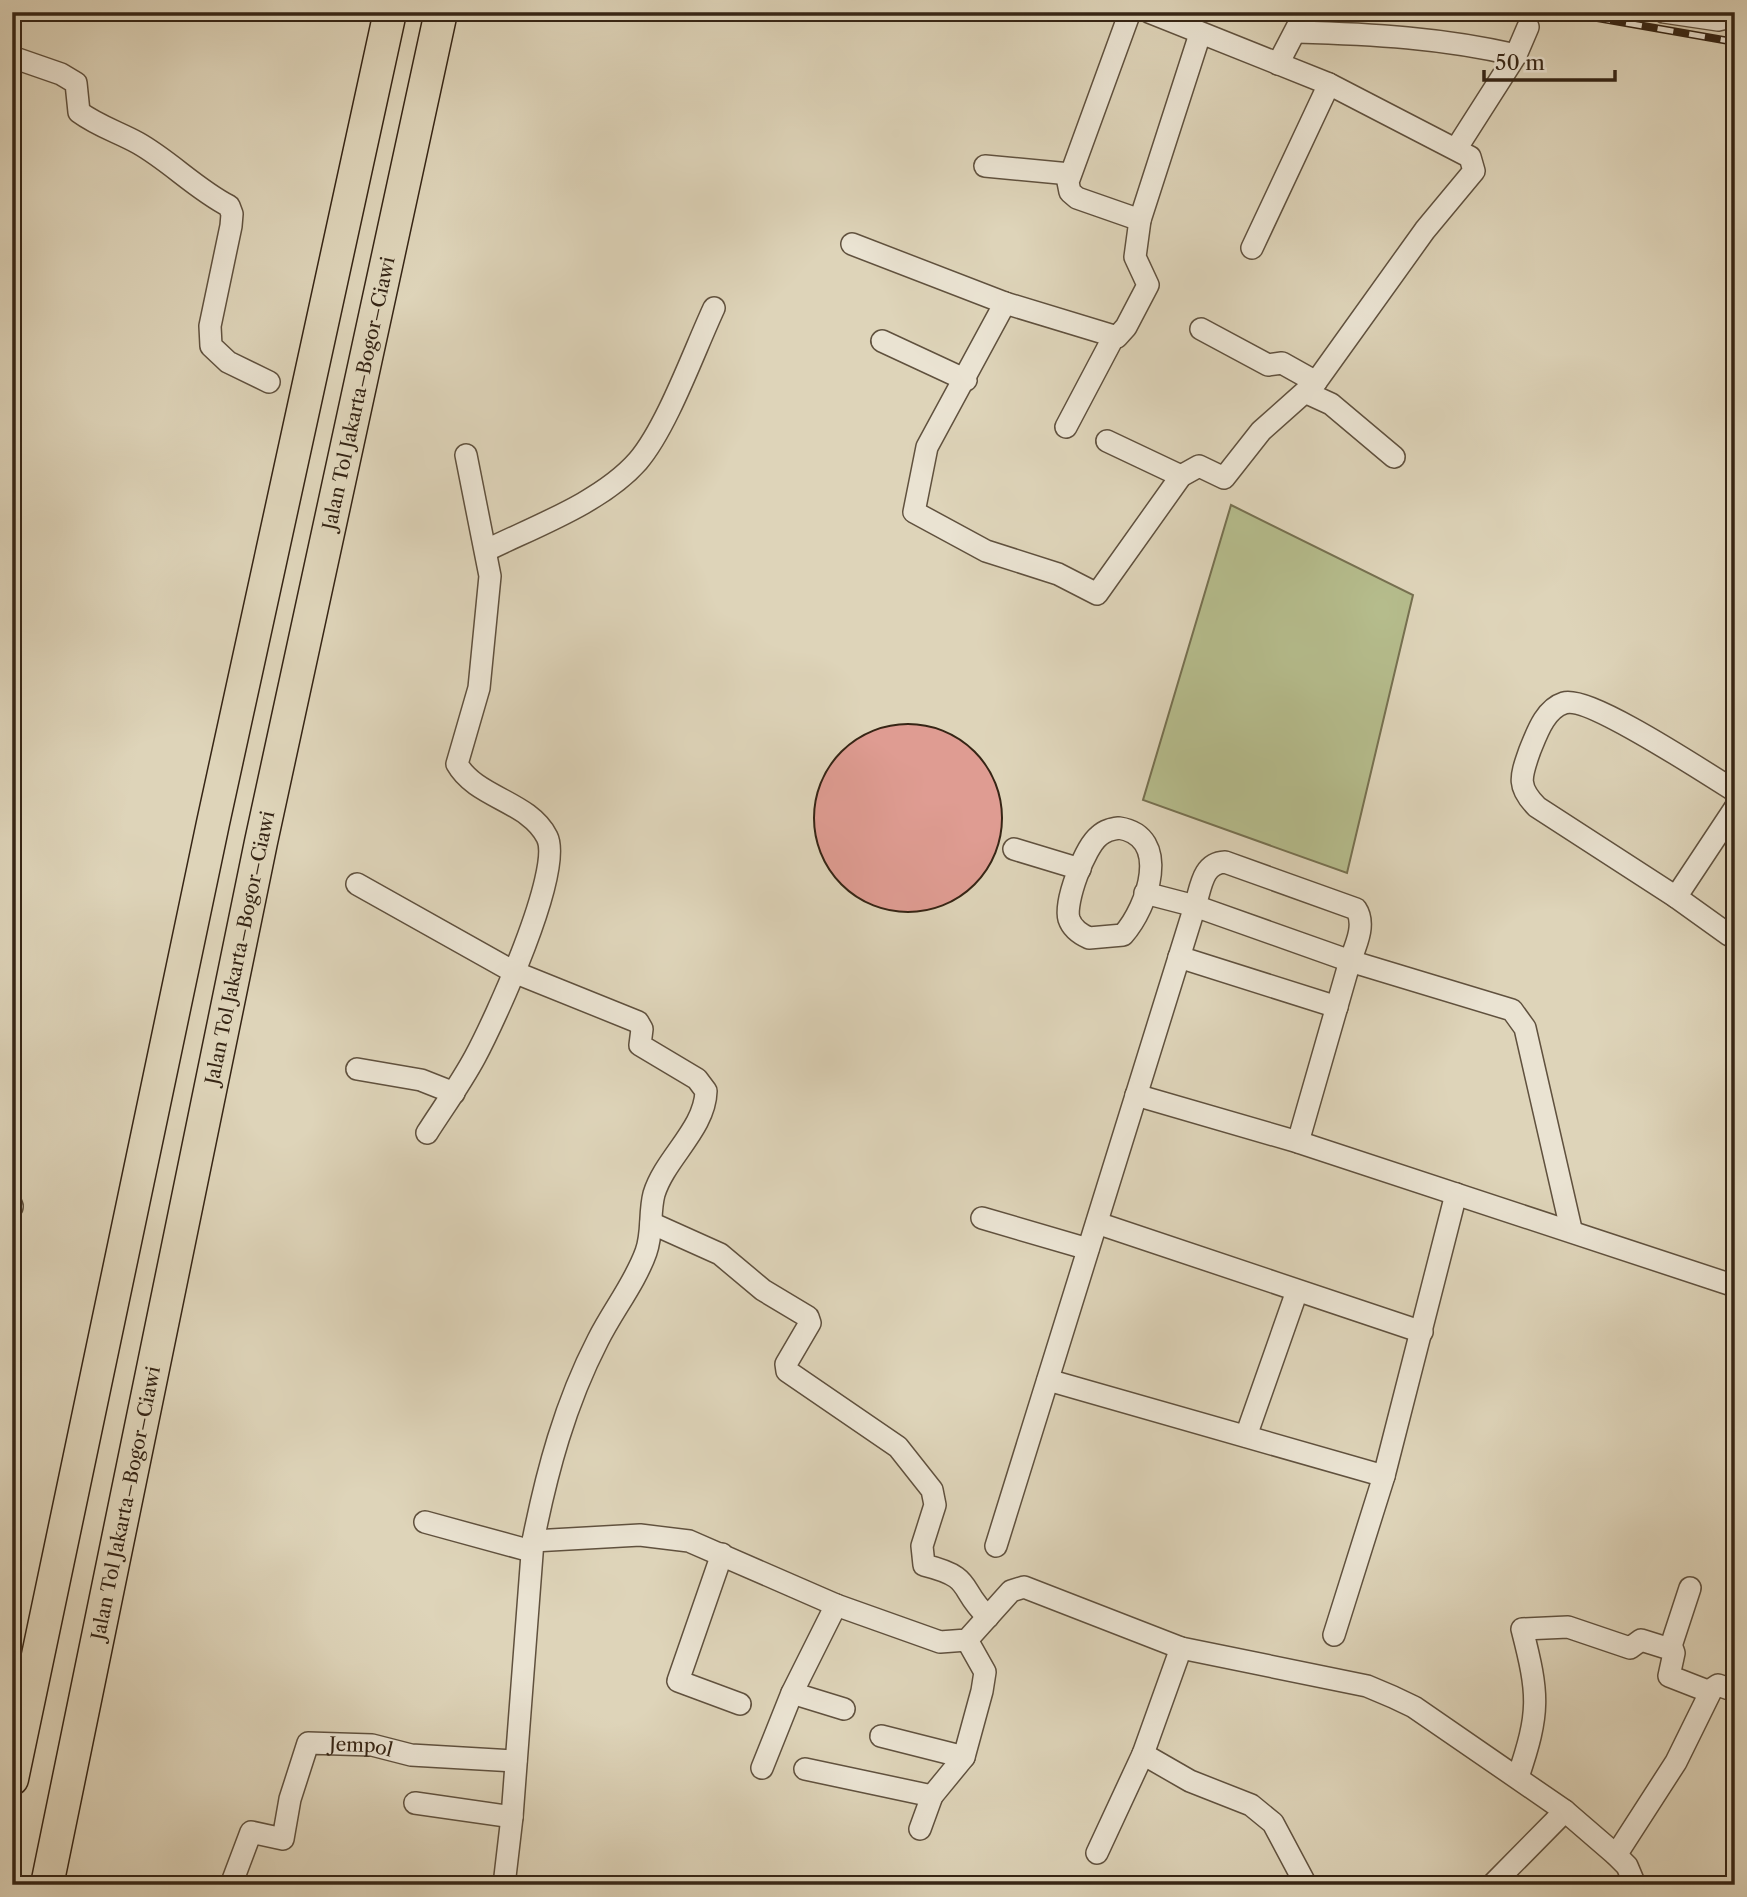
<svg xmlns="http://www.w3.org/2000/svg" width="1747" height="1897" font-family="'Libre Caslon Text',serif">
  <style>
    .green { fill: #b5bc8c; stroke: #767050; stroke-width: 2 }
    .building { fill: #df9c92; stroke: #362515; stroke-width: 2 }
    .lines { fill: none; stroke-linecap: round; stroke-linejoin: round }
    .minor-casing { stroke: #60513e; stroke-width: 24 }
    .highway-casing { stroke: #362515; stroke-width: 35 }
    .minor { stroke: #eae3d2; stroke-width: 21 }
    .highway { stroke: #ded4b9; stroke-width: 32 }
    .rail-casing { stroke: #362515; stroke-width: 8 }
    .rail { stroke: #eae3d2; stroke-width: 5; stroke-dasharray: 16; stroke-linecap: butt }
    .labels { text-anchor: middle; stroke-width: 6; stroke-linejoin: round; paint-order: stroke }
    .street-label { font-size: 19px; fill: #362515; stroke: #eae3d2 }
  </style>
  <rect width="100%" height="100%" fill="#ded4b9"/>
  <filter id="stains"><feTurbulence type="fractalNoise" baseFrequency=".00286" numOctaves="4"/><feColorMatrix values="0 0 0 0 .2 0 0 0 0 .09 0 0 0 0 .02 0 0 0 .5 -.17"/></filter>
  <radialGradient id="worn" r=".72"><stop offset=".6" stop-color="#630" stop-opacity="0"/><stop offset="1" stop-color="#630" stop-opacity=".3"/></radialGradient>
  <path class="green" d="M1231 505 1413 595 1347 873 1143 800Z"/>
  <circle class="building" cx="908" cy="818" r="94"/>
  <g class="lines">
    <g class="minor-casing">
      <g id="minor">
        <path d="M1130 12 1068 182 1070 192 1077 198 1140 220"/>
        <path d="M1664 12 1718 20 1735 16"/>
        <path d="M1297 32C1372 34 1443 38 1516 55"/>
        <path d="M12 57 61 74 76 83 79 112C98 126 118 132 138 143 170 161 196 189 229 206L232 214 231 226 210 326 211 346 228 362 269 382"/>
        <path d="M1278 64 1305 12"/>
        <path d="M1456 149 1516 55 1528 27"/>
        <path d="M985 166 1070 174"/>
        <path d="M852 244 1005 303 1117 337 1126 327 1148 285 1135 257 1140 220 1200 34"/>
        <path d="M1252 248 1329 84"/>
        <path d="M1005 303 927 447 914 512 986 551 1058 574 1097 594 1181 476 1199 466 1224 478 1261 431 1316 382 1425 230 1474 171 1470 157 1329 84 1149 12"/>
        <path d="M1201 329 1268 365 1282 363 1316 382"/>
        <path d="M882 341 966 380"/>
        <path d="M1307 393 1331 404 1394 457"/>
        <path d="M1066 427 1113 338"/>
        <path d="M1107 441 1181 476"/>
        <path d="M487 550C536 526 602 502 638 461 667 427 694 351 714 308"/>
        <path d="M1119 828C1172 836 1148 907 1123 935L1089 938C1080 934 1072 928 1069 919 1064 902 1085 847 1099 836 1105 830 1112 829 1119 828Z"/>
        <path d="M1014 849 1080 869"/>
        <path d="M357 884 514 972 638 1022 642 1029 640 1045 697 1079 706 1091C705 1129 665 1158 654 1194 649 1213 653 1233 646 1252 635 1283 613 1310 598 1340 565 1404 547 1471 533 1541"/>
        <path d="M1676 897 1735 808"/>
        <path d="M1729 935 1676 897 1537 807C1516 786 1521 776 1530 750 1537 733 1545 709 1564 703 1589 695 1707 774 1735 791"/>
        <path d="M1179 957 1337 1007"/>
        <path d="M357 1069 421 1080 454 1093"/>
        <path d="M1136 1095 1298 1142 1735 1286"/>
        <path d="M427 1133C443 1108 461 1083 475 1057 494 1022 564 870 547 837 529 801 476 798 457 764L479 688 490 576 466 455"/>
        <path d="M1298 1142 1350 961C1356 945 1366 924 1356 909L1225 862C1202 863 1201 888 1195 906L1350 961 1512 1010 1525 1028 1571 1229"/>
        <path d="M12 1207V1206"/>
        <path d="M982 1218 1088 1249"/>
        <path d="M651 1223 720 1254 763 1290 808 1317 810 1323 786 1364 787 1371 898 1447 932 1490 935 1505 922 1546 924 1565C976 1578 957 1588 988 1617"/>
        <path d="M1097 1223 1422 1332"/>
        <path d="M1048 1380 1384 1476"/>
        <path d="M1246 1436 1297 1291"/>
        <path d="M425 1522 531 1551"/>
        <path d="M996 1546 1195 906 1145 893"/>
        <path d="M722 1554 678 1681 740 1704"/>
        <path d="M1334 1635 1384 1476 1456 1194"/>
        <path d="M1670 1649 1690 1588"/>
        <path d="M792 1693 844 1709"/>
        <path d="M881 1736 964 1757"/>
        <path d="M1143 1754 1190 1781 1251 1805 1273 1823 1306 1885"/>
        <path d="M762 1768 792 1693 836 1605"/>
        <path d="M805 1769 932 1796"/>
        <path d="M1518 1777C1540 1712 1539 1695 1522 1629L1568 1627 1630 1648 1641 1640 1673 1650 1674 1653 1669 1676 1710 1692"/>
        <path d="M415 1803 512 1817"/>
        <path d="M920 1829 932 1796 964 1757 982 1691 985 1672 967 1640"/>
        <path d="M1097 1853 1143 1754 1181 1648"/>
        <path d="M1616 1855 1676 1762 1712 1689 1718 1685 1735 1691"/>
        <path id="s1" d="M231 1885 251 1832 283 1839 290 1799 308 1743 372 1745 411 1755 516 1761"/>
        <path d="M504 1885 512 1817 533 1541 640 1535 689 1541 836 1605 940 1642 967 1640 1011 1591 1024 1587 1181 1648 1367 1686 1393 1697 1414 1707 1565 1811 1616 1855 1627 1866 1635 1885"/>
        <path d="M1492 1885 1565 1811"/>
      </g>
    </g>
    <g class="highway-casing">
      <g id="highway">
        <path d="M12 1779 213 823 390 12"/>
        <path id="s2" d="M47 1885 261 842 441 12"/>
      </g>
    </g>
    <use href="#minor" class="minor"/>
    <use href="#highway" class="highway"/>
    <g class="rail-casing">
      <path id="rail" d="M1563 12 1735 42"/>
    </g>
    <use href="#rail" class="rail"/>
  </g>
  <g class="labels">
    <g class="street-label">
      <text dy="7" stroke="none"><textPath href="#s2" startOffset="1524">Jalan Tol Jakarta–Bogor–Ciawi</textPath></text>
      <text dy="7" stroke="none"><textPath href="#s2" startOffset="957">Jalan Tol Jakarta–Bogor–Ciawi</textPath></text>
      <text dy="7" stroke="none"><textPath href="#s2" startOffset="390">Jalan Tol Jakarta–Bogor–Ciawi</textPath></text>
      <text dy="7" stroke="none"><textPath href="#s1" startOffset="242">Jempol</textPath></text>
    </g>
  </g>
  <rect width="1747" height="1897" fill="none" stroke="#ded4b9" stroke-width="42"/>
  <rect x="14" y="14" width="1719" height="1869" fill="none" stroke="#362515" stroke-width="3.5"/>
  <rect x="21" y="21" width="1705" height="1855" fill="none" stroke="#362515" stroke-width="2"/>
  <path d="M1484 70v10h131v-10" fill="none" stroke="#362515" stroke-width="3.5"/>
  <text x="1495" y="70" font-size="21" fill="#362515" stroke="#eae3d2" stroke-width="5" paint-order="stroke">50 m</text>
  <rect width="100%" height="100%" filter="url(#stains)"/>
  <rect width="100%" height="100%" fill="url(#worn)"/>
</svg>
